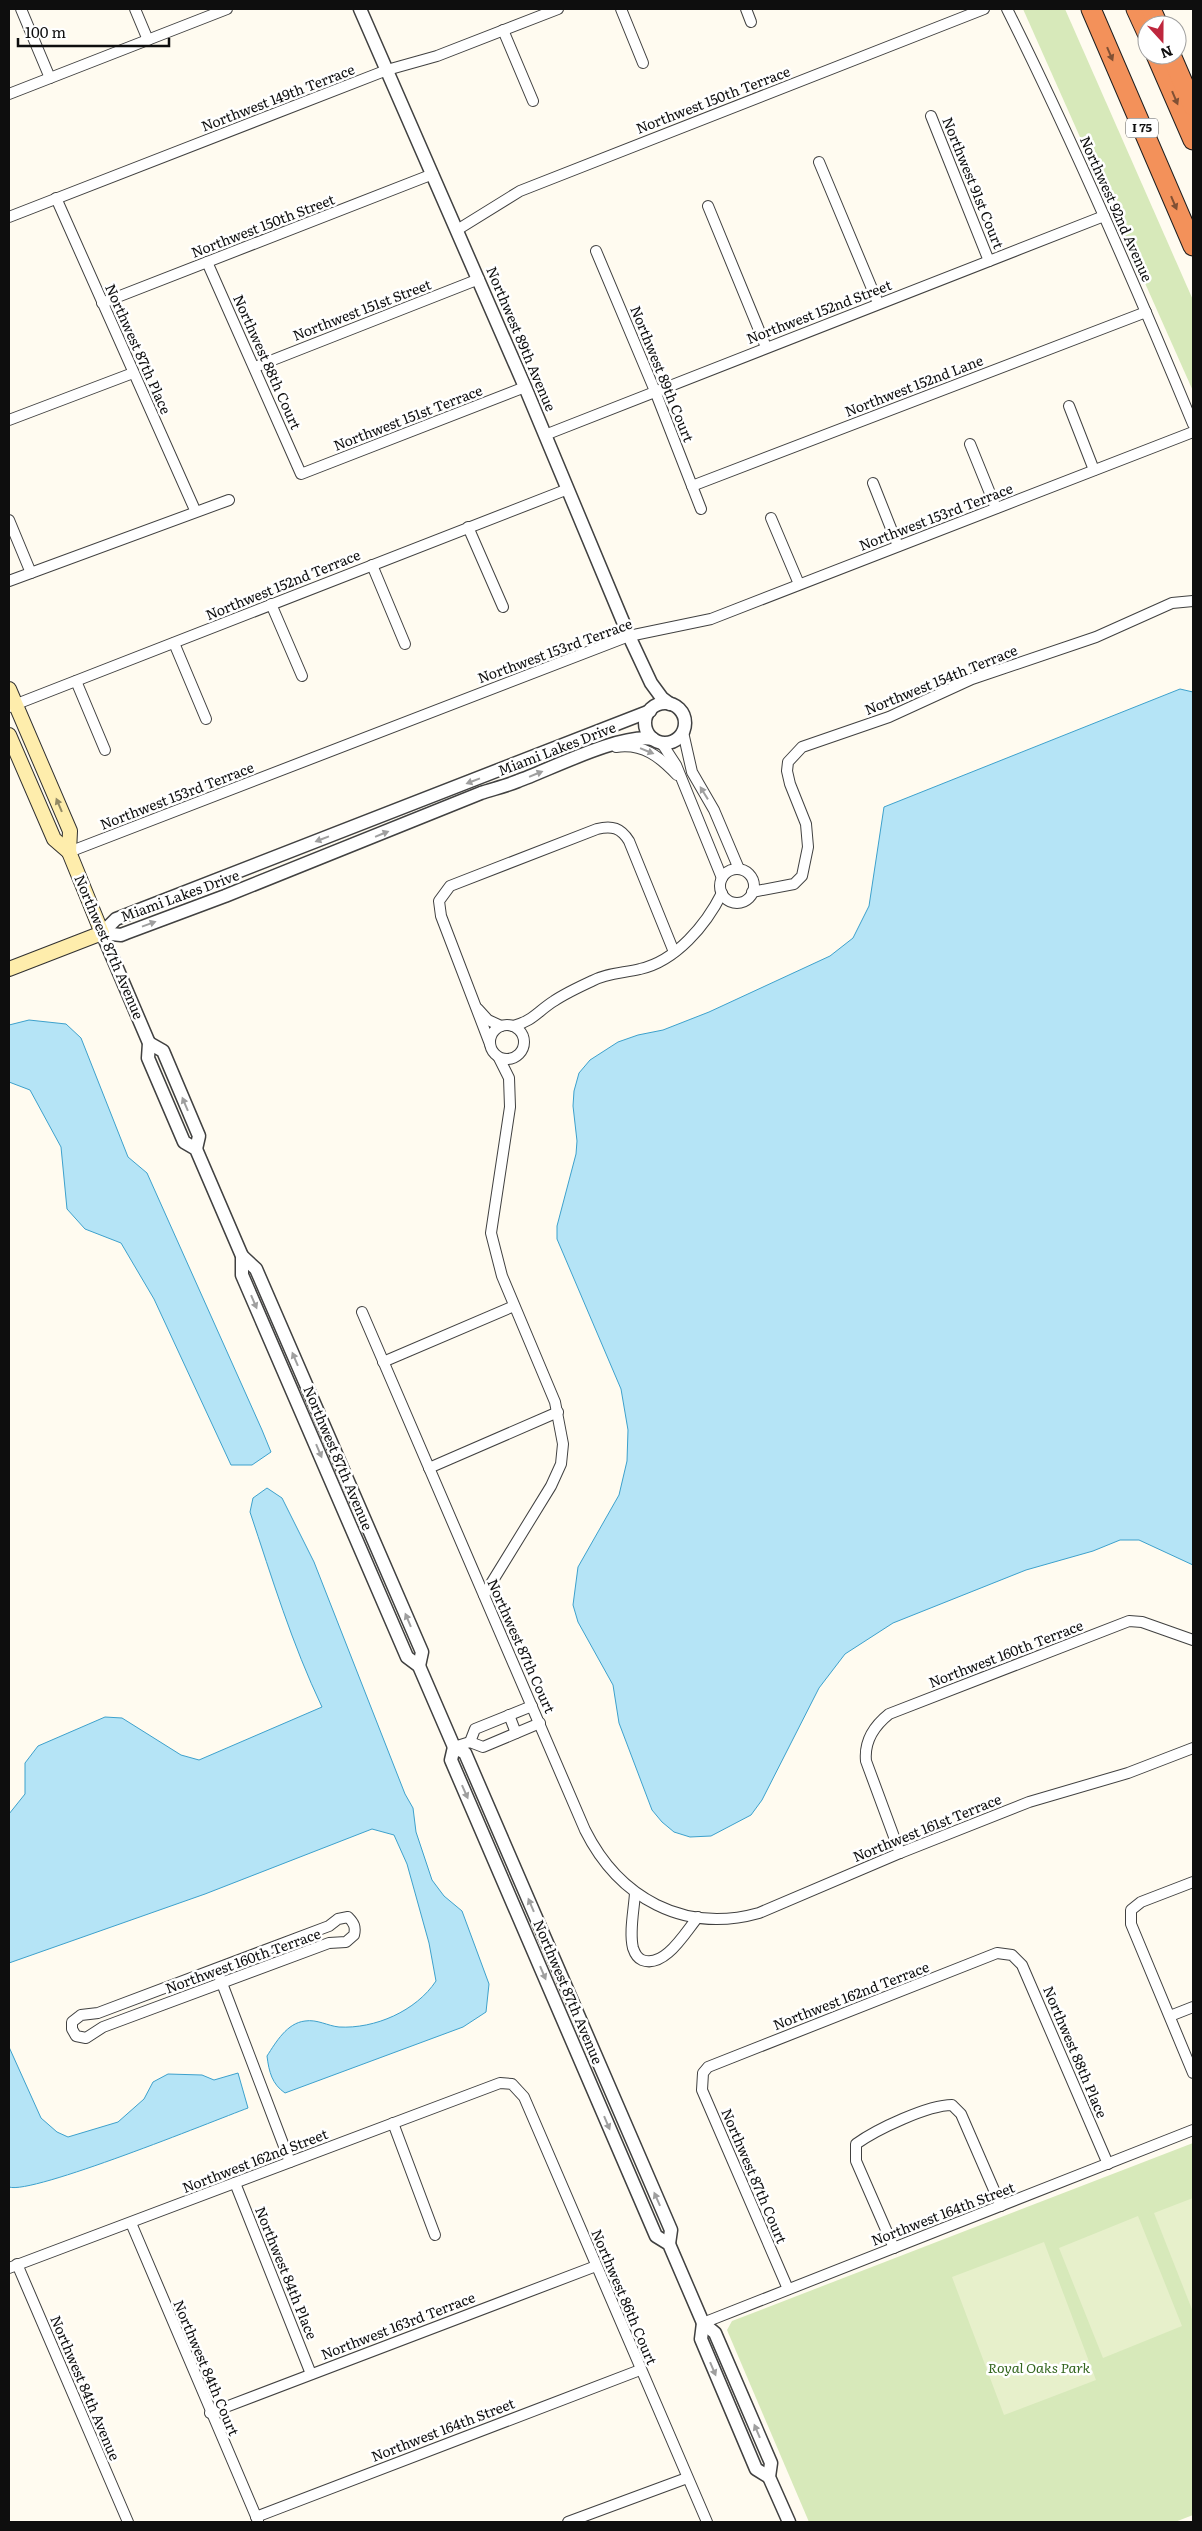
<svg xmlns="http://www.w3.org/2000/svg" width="1202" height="2531" font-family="Literata,serif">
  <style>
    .green { fill: #d7e9ba }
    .pitch { fill: #e7f0cb }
    .water { fill: #b5e4f6; stroke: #3da1cc }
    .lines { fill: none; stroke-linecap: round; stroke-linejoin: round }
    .minor-casing { stroke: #414141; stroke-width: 12 }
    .tertiary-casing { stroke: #414141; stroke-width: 15 }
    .secondary-casing { stroke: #303030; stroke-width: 16 }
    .motorway-casing { stroke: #1f1f1f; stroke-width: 21 }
    .minor { stroke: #fff; stroke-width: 10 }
    .tertiary { stroke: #fff; stroke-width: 12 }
    .secondary { stroke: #feedac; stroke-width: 14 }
    .motorway { stroke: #f3915a; stroke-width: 19 }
    .oneway { fill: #805034 }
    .oneway2 { fill: #9f9f9f }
    .oneway3 { fill: #928965 }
    .labels { text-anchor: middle; stroke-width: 5; stroke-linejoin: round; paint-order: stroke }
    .shield { fill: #fff; stroke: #565656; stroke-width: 1 }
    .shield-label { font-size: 12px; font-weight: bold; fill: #0e0e0e }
    .street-label { font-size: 14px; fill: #0e0e0e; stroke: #fff }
    .park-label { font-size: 14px; font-style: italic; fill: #34661f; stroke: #fff }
  </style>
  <rect width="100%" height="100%" fill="#fffbf0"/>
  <g class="green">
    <path d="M1023 9H1065L1193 300V391Z"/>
    <path d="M1193 2143V2515L1175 2522H809L727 2330 732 2321Z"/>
  </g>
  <g class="pitch">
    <path d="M1193 2198V2312L1154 2213Z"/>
    <path d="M1138 2216 1182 2326 1103 2358 1059 2248Z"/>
    <path d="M1044 2242 1096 2380 1004 2415 952 2277Z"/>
  </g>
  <g class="water">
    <path d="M1180 689 1193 692V1565L1139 1540H1120L1093 1551 1026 1570 893 1623 845 1654 819 1688 762 1800 751 1815 711 1836 690 1837 674 1832 662 1822 652 1810 619 1723 613 1685 578 1622 573 1605 578 1567 619 1495 627 1461 628 1430 621 1389 557 1239V1226L576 1154 577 1141 573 1106 574 1091 579 1073 590 1060 618 1042 638 1035 663 1030 709 1012 830 956 853 938 869 906 884 807Z"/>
    <path d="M29 1020 66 1024 81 1038 128 1157 147 1173 262 1430 271 1452 252 1465H231L154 1299 121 1243 85 1229 67 1209 61 1147 30 1090 9 1082V1025Z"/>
    <path d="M267 1488 282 1498 314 1562 405 1794 413 1808 416 1832 432 1880 444 1896 462 1911 489 1984 486 2012 463 2027 285 2093C272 2084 269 2072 267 2056 276 2042 287 2023 305 2021 317 2019 328 2026 339 2027 375 2029 416 2011 436 1981L429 1943 407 1864 394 1835 372 1829 205 1894 9 1963V1814L25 1794V1763L38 1746 105 1717 122 1718 181 1755 199 1760 322 1707C292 1644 272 1578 250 1512L253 1498Z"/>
    <path d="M9 2047 41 2118 57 2132 68 2137 118 2122 144 2099 153 2082 168 2074 202 2075 214 2080 238 2073 248 2108C213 2121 32 2195 9 2187Z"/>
  </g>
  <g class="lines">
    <g class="minor-casing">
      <g id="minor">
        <path d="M21 9 50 78"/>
        <path d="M135 9 148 40"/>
        <path d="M621 9 643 63"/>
        <path d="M746 9 751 22"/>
        <path d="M1007 9C1075 145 1135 284 1193 424"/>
        <path d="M503 30 533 101"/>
        <path d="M9 94 227 9"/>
        <path d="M931 116 989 261"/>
        <path d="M819 162 878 303"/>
        <path d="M56 198 195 510"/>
        <path d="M708 206 766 347"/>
        <path d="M9 217 387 70 437 56 558 9"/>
        <path d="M457 230 520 191 984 9"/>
        <path d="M596 251 655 391 701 509"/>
        <path d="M207 262 301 474 525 387"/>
        <path d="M102 303 433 174"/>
        <path d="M255 367 479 279"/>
        <path d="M1069 406 1094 470"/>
        <path d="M9 420 133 373"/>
        <path d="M545 435 1104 216"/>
        <path d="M970 444 996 508"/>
        <path d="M873 483 898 546"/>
        <path d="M692 486 1146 312"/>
        <path d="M771 518 799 584"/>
        <path d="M9 520 31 573"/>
        <path d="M468 527 503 607"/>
        <path d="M372 565 405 644"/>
        <path d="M9 581 229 500"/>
        <path d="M271 604 302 676"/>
        <path d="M174 643 206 719"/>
        <path d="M76 681 105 750"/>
        <path d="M9 707 568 489"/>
        <path d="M683 732 692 772 714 810 739 869"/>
        <path d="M661 742 676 765 722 878"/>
        <path d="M616 747C643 743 660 757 677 775"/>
        <path d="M69 852 629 636 711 619 1193 432"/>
        <circle cx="737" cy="886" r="17"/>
        <path d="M752 892 794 884 802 876 808 847 806 824 790 784 787 771 788 762 802 747 889 717 972 679 1096 637 1172 603 1193 601"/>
        <path d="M478 1009 488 1020 501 1026"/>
        <circle cx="507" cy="1042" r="17"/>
        <path d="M513 1026C533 1021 538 1011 554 1001 566 993 579 987 592 981 606 973 624 973 640 969 676 961 706 925 722 893"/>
        <path d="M490 1044 441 916 439 901 450 886 597 829C612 825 621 828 629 841L674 952"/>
        <path d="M362 1312 585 1830C619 1898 684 1934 759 1913L900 1853 1029 1802 1128 1773 1193 1748"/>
        <path d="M383 1362 514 1306"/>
        <path d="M429 1468 558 1412"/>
        <path d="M484 1595 551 1486 561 1464 563 1444 555 1402 502 1276 491 1233 510 1107 509 1078 499 1058"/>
        <path d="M509 1715 516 1733"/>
        <path d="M470 1742 475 1729 532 1706"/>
        <path d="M454 1747 470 1742 483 1747 540 1723"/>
        <path d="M900 1853 866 1761C864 1741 874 1726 889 1714L1129 1621 1142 1622 1193 1640"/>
        <path d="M1193 1882 1141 1902 1131 1910V1924L1193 2073"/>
        <path d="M635 1893C634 1910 629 1932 633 1948 635 1954 637 1958 642 1960 665 1969 686 1931 698 1917"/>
        <path d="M348 1917C354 1923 356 1927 354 1935L346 1942 329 1943 103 2027 86 2038 76 2036 72 2029V2022L81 2015 98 2013 329 1926 338 1919Z"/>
        <path d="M220 1978 290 2162"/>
        <path d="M1170 2016 1193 2007"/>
        <path d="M393 2123 435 2235"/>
        <path d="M235 2183 311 2374"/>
        <path d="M131 2223 258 2521"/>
        <path d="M894 2248 856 2161V2144C877 2129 928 2105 952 2105L961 2114 1001 2206"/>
        <path d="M17 2264 128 2522"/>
        <path d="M9 2268 500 2083 512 2084 524 2097 707 2522"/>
        <path d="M788 2289 702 2090 703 2073 708 2067 997 1953 1012 1955 1022 1965 1108 2164"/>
        <path d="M703 2323 1193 2130"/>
        <path d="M210 2413 596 2266"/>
        <path d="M256 2517 640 2370"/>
        <path d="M568 2522 687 2478"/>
      </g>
    </g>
    <g class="tertiary-casing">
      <g id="tertiary">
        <path d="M360 9 525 387 629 636 651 683 662 698 670 704"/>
        <circle cx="665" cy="723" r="20"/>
        <path d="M102 933 149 1043 148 1058 184 1142 196 1149 242 1256V1275L407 1657 419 1666 454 1747 465 1753 671 2230 669 2244"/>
        <path d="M102 933 116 919 650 711"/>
        <path d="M102 933 121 935 126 933 225 896 481 793C493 789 506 786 518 781 551 769 621 733 653 739"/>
        <path d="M149 1043 163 1051 199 1136 196 1149"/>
        <path d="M242 1256 256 1269 422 1652 419 1666"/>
        <path d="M454 1747 451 1760 656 2236 669 2244 703 2323 715 2333 771 2463 769 2477 789 2522"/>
        <path d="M703 2323 701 2339 756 2469 769 2477"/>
      </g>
    </g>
    <g class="secondary-casing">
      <g id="secondary">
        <path d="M9 689 70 831 69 852 102 933 9 969"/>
        <path d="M9 735 54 839 69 852"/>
      </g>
    </g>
    <g class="motorway-casing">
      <g id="motorway">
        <path d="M1091 9 1193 246"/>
        <path d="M1136 9 1147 33"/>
        <path d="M1151 9 1158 25"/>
        <path d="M1156 55 1193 140"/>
        <path d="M1171 55 1193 106"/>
      </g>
    </g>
    <use href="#minor" class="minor"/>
    <use href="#tertiary" class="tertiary"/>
    <use href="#secondary" class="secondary"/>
    <use href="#motorway" class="motorway"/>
  </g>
  <defs><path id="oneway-solid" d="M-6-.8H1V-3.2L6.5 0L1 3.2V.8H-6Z" transform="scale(1.25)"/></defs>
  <g class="oneway">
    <use href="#oneway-solid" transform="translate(1110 54) rotate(67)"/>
    <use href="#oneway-solid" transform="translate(1175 98) rotate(67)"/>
    <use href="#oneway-solid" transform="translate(1174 203) rotate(67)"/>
  </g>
  <g class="oneway2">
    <use href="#oneway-solid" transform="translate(647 751) rotate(22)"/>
    <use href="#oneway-solid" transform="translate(536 774) rotate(-22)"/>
    <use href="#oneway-solid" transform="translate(473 781) rotate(159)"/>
    <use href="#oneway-solid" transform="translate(704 793) rotate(-122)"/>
    <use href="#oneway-solid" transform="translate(382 834) rotate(-22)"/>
    <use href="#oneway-solid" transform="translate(322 839) rotate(159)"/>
    <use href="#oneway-solid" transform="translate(149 924) rotate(-20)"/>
    <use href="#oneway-solid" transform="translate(185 1104) rotate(-113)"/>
    <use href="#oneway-solid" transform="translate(254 1302) rotate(67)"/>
    <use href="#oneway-solid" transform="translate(295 1359) rotate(-113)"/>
    <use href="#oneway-solid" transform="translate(319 1451) rotate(67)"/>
    <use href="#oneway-solid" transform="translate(408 1620) rotate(-113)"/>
    <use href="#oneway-solid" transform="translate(465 1792) rotate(66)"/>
    <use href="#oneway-solid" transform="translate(531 1905) rotate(-113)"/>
    <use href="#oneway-solid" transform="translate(543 1973) rotate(67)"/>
    <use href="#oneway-solid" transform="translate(607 2123) rotate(67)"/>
    <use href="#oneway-solid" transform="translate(657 2199) rotate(-114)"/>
    <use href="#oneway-solid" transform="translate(713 2369) rotate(67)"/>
    <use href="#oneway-solid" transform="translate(757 2431) rotate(-113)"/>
  </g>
  <use class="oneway3" href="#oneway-solid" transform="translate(59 805) rotate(-113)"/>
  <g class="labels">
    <rect class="shield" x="1126" y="118.5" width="32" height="19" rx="4"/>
    <g class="shield-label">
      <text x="1142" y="132">I 75</text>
    </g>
    <g class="street-label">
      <text transform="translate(278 98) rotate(-21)" y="5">Northwest 149th Terrace</text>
      <text transform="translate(713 100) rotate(-21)" y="5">Northwest 150th Terrace</text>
      <text transform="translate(973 183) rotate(68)" y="5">Northwest 91st Court</text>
      <text transform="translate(1116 209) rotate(66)" y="5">Northwest 92nd Avenue</text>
      <text transform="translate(263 226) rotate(-21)" y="5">Northwest 150th Street</text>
      <text transform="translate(362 310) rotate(-21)" y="5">Northwest 151st Street</text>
      <text transform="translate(819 312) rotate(-21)" y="5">Northwest 152nd Street</text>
      <text transform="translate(521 339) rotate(67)" y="5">Northwest 89th Avenue</text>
      <text transform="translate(138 349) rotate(66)" y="5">Northwest 87th Place</text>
      <text transform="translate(267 362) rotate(66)" y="5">Northwest 88th Court</text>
      <text transform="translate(662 374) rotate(68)" y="5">Northwest 89th Court</text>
      <text transform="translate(914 386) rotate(-21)" y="5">Northwest 152nd Lane</text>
      <text transform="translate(408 418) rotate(-21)" y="5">Northwest 151st Terrace</text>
      <text transform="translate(936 517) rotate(-21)" y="5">Northwest 153rd Terrace</text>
      <text transform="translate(283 585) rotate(-22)" y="5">Northwest 152nd Terrace</text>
      <text transform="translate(555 651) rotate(-20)" y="5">Northwest 153rd Terrace</text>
      <text transform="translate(941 680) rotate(-22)" y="5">Northwest 154th Terrace</text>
      <text transform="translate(557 749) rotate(-21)" y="5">Miami Lakes Drive</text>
      <text transform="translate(177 796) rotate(-21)" y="5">Northwest 153rd Terrace</text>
      <text transform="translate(180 896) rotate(-20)" y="5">Miami Lakes Drive</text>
      <text transform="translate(109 947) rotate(67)" y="5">Northwest 87th Avenue</text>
      <text transform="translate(338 1458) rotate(67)" y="5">Northwest 87th Avenue</text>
      <text transform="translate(521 1646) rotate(66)" y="5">Northwest 87th Court</text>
      <text transform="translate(1006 1654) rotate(-21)" y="5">Northwest 160th Terrace</text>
      <text transform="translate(927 1828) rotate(-22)" y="5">Northwest 161st Terrace</text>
      <text transform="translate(243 1961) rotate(-20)" y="5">Northwest 160th Terrace</text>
      <text transform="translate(568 1992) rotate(67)" y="5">Northwest 87th Avenue</text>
      <text transform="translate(851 1996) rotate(-21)" y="5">Northwest 162nd Terrace</text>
      <text transform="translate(1075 2052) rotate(67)" y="5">Northwest 88th Place</text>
      <text transform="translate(255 2161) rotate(-21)" y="5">Northwest 162nd Street</text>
      <text transform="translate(754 2176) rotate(67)" y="5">Northwest 87th Court</text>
      <text transform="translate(943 2214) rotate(-21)" y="5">Northwest 164th Street</text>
      <text transform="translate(286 2273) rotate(68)" y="5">Northwest 84th Place</text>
      <text transform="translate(624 2297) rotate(67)" y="5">Northwest 86th Court</text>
      <text transform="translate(398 2326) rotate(-21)" y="5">Northwest 163rd Terrace</text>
      <text transform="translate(206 2368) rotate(67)" y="5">Northwest 84th Court</text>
      <text transform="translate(85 2388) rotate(67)" y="5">Northwest 84th Avenue</text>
      <text transform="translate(443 2430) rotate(-21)" y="5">Northwest 164th Street</text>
    </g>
    <g class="park-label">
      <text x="1039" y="2373">Royal Oaks Park</text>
    </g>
  </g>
  <rect width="1202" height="2531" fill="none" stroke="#0e0e0e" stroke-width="20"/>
  <g transform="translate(1162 40) rotate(159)"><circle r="24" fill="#ffffff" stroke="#9f9f9f"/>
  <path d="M0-4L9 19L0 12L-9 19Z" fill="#be273d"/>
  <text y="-8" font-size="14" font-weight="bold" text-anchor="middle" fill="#0e0e0e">N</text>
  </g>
  <path d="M18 38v8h151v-8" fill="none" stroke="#0e0e0e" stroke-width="2.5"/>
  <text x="25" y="38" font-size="15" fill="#0e0e0e" stroke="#ffffff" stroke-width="4" paint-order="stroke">100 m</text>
</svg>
